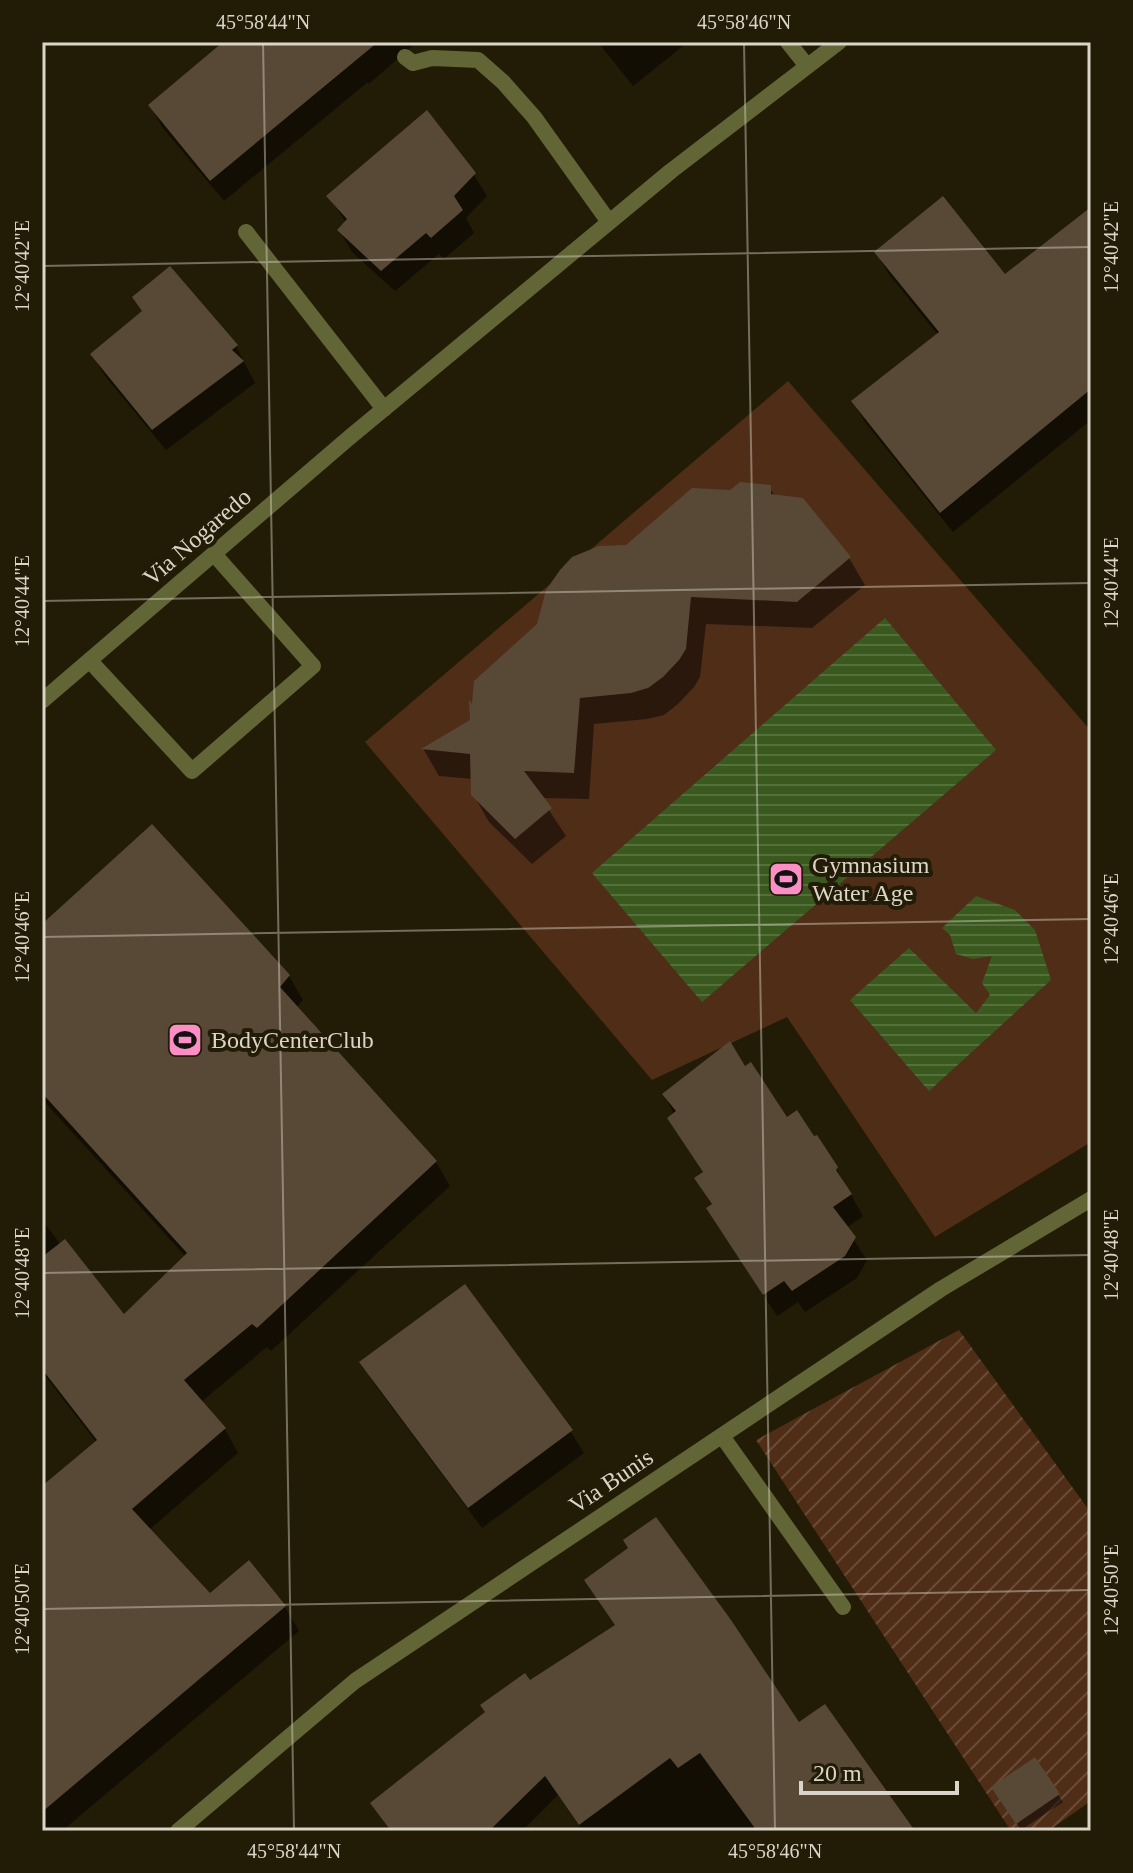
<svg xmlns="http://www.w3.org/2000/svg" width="1133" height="1873" font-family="Georgia,serif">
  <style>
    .grass { fill: #502d17 }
    .garden { fill: url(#garden-furrows) }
    .water { fill: url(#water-rules) }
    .shadow { fill: #0007 }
    .building { fill: #584936 }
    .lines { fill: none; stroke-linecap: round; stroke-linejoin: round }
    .lane { stroke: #626535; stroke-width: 16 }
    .street { stroke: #626535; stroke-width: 16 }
    .ticks { fill: none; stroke: #dad5c8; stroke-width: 2; stroke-opacity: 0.45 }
    .labels { text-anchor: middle; stroke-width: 8; stroke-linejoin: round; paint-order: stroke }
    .street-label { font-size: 24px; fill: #dad5c8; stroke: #221b06 }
    .poi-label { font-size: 24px; fill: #dad5c8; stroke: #221b06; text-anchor: start }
    .neatline { fill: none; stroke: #dad5c8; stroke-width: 3 }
    .ticks-label { font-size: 20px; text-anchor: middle; fill: #dad5c8 }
  </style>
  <defs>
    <pattern id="garden-furrows" width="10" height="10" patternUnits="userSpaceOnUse" patternTransform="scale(2)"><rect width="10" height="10" fill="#502d17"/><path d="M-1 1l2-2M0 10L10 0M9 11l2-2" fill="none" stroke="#694b37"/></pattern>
    <pattern id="water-rules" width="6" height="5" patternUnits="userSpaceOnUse" patternTransform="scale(2)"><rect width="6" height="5" fill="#3a591e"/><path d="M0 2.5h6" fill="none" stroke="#56703d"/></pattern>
  </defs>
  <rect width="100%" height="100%" fill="#221b06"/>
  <path class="grass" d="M788 381 1091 731V1142L935 1237 787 1017 652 1080 365 742Z"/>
  <path class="garden" d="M959 1330 1091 1513V1801L1048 1831H1011L756 1440Z"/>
  <g class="water">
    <path d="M885 618 996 750 702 1002 592 873Z"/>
    <path d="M976 896 1015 910 1035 930 1051 980 929 1091 850 1000 909 948 976 1013 990 995 982 983 992 956 973 959 956 954 950 935 942 928Z"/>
  </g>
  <g class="shadow">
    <path d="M226 42H417L369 84 368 82 224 201 162 127 150 105Z"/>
    <path d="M598 42H688L633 86Z"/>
    <path d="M474 175 487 196 466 218 474 233 444 259 439 254 395 291 352 252 339 230 346 223 329 196Z"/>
    <path d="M1091 209V420L953 532 865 422 853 402 938 335 888 273 877 253 1005 277Z"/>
    <path d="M236 346 255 383 166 450 105 376 92 354Z"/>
    <path d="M769 487 775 496 849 558 865 585 812 628 706 624 700 677 694 687 678 704 664 715 647 719 594 724 589 799 541 798 566 836 532 864 489 822 473 794V779L439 776 424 750 472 721 627 547 731 492Z"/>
    <path d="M42 927 289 976 303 1000 296 1008 436 1162 450 1186 271 1351 267 1347 201 1402 225 1429 238 1453 149 1530 210 1595 249 1563 285 1607 299 1631 62 1831H42V1489L97 1443 42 1372V1220L61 1245 124 1317 186 1257 42 1099Z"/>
    <path d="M745 1069 786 1120 836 1168 863 1216 846 1228 867 1260 857 1278 805 1312 798 1302 777 1316 721 1230 713 1206 697 1179 705 1174 664 1095Z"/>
    <path d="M464 1286 571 1432 584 1453 482 1528 375 1385 362 1363Z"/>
    <path d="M530 1682 798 1725 913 1831H583L558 1795 522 1831H390L372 1803Z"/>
    <path d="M1034 1760 1063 1802 1021 1830 998 1795Z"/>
  </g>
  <g class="building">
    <path d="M223 42H378L210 181 148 105Z"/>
    <path d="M427 110 476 173 454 196 463 210 431 238 426 233 381 271 337 230 347 219 326 196Z"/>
    <path d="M943 196 1005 274 1091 207V389L940 513 851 401 939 332 874 252Z"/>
    <path d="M170 266 238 345 232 350 244 361 152 430 90 354 142 311 132 297Z"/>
    <path d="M740 482 771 485V494L803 498 851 557 797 602 691 597 686 649 679 660 663 677 648 688 631 693 580 698 574 773 524 771 552 808 515 839 471 795 470 754 421 749 470 720 469 700 472 704 474 681 537 624 546 590 560 570 572 557 599 546 626 545 692 488 730 490Z"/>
    <path d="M152 824 290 975 280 987 437 1161 257 1328 252 1324 184 1380 226 1428 132 1509 210 1593 249 1560 286 1606 42 1812V1486L97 1440 42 1369V1257L65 1239 124 1314 187 1253 42 1093V924Z"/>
    <path d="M730 1041 745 1066 751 1062 787 1117 797 1110 814 1136 817 1135 838 1167 836 1170 852 1194 833 1207 856 1237 845 1256 792 1291 784 1281 763 1295 706 1208 712 1204 694 1178 703 1172 667 1118 676 1111 662 1094Z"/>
    <path d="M465 1284 573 1430 468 1508 359 1362Z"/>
    <path d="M656 1517 731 1620 799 1722 825 1704 915 1831H757L700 1753 678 1768 670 1758 579 1825 545 1776 489 1831H391L370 1803 485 1712 480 1705 525 1673 530 1680 615 1625 584 1580 628 1548 623 1540Z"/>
    <path d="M1035 1757 1060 1794 1016 1824 991 1787Z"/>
  </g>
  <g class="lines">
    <g class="lane">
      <path d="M788 42 807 66"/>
      <path d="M405 57 413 63 432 58 478 60 503 82 534 117 609 222"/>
      <path d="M246 232 384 409"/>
      <path d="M90 661 192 771 313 666 214 554"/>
      <path d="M722 1436 843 1607"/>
    </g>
    <g class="street">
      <path d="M42 701 350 437 671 171 839 42"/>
      <path d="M178 1831 355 1681 941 1289 1091 1199"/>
    </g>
  </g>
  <path class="ticks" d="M263 42 294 1831M744 42 775 1831M42 266 1091 247M42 601 1091 583M42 937 1091 919M42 1273 1091 1255M42 1609 1091 1590"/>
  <defs>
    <g id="stadium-square" transform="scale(1.8)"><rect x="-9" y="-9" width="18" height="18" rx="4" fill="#fb8fc5" stroke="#221b06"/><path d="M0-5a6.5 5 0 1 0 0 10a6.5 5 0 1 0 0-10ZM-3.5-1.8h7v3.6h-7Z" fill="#111"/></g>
  </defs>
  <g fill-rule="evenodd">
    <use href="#stadium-square" x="786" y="879"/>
    <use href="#stadium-square" x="185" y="1040"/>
  </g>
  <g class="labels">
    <g class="street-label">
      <text transform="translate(197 537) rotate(-41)" y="8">Via Nogaredo</text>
      <text transform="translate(611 1481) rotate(-34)" y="8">Via Bunis</text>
    </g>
    <g class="poi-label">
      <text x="812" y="873">Gymnasium<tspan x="812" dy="28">Water Age</tspan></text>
      <text x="211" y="1048">BodyCenterClub</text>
    </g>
  </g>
  <rect width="1133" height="1873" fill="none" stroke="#221b06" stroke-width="88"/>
  <path d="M801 1781v12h156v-12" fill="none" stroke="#dad5c8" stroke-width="4"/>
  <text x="813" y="1781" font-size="24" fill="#dad5c8" stroke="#221b06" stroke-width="6" paint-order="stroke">20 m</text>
  <rect x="44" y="44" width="1045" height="1785" class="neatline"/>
  <g class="ticks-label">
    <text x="263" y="29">45°58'44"N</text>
    <text x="744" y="29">45°58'46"N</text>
    <text transform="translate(1111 247) rotate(-90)" y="7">12°40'42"E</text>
    <text transform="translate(22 266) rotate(-90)" y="7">12°40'42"E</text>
    <text transform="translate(1111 583) rotate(-90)" y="7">12°40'44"E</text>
    <text transform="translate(22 601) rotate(-90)" y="7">12°40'44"E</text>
    <text transform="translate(1111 919) rotate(-90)" y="7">12°40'46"E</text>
    <text transform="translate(22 937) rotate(-90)" y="7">12°40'46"E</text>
    <text transform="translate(1111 1255) rotate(-90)" y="7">12°40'48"E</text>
    <text transform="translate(22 1273) rotate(-90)" y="7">12°40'48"E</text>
    <text transform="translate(1111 1590) rotate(-90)" y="7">12°40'50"E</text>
    <text transform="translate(22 1609) rotate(-90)" y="7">12°40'50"E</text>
    <text x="294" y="1858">45°58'44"N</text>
    <text x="775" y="1858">45°58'46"N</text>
  </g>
</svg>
